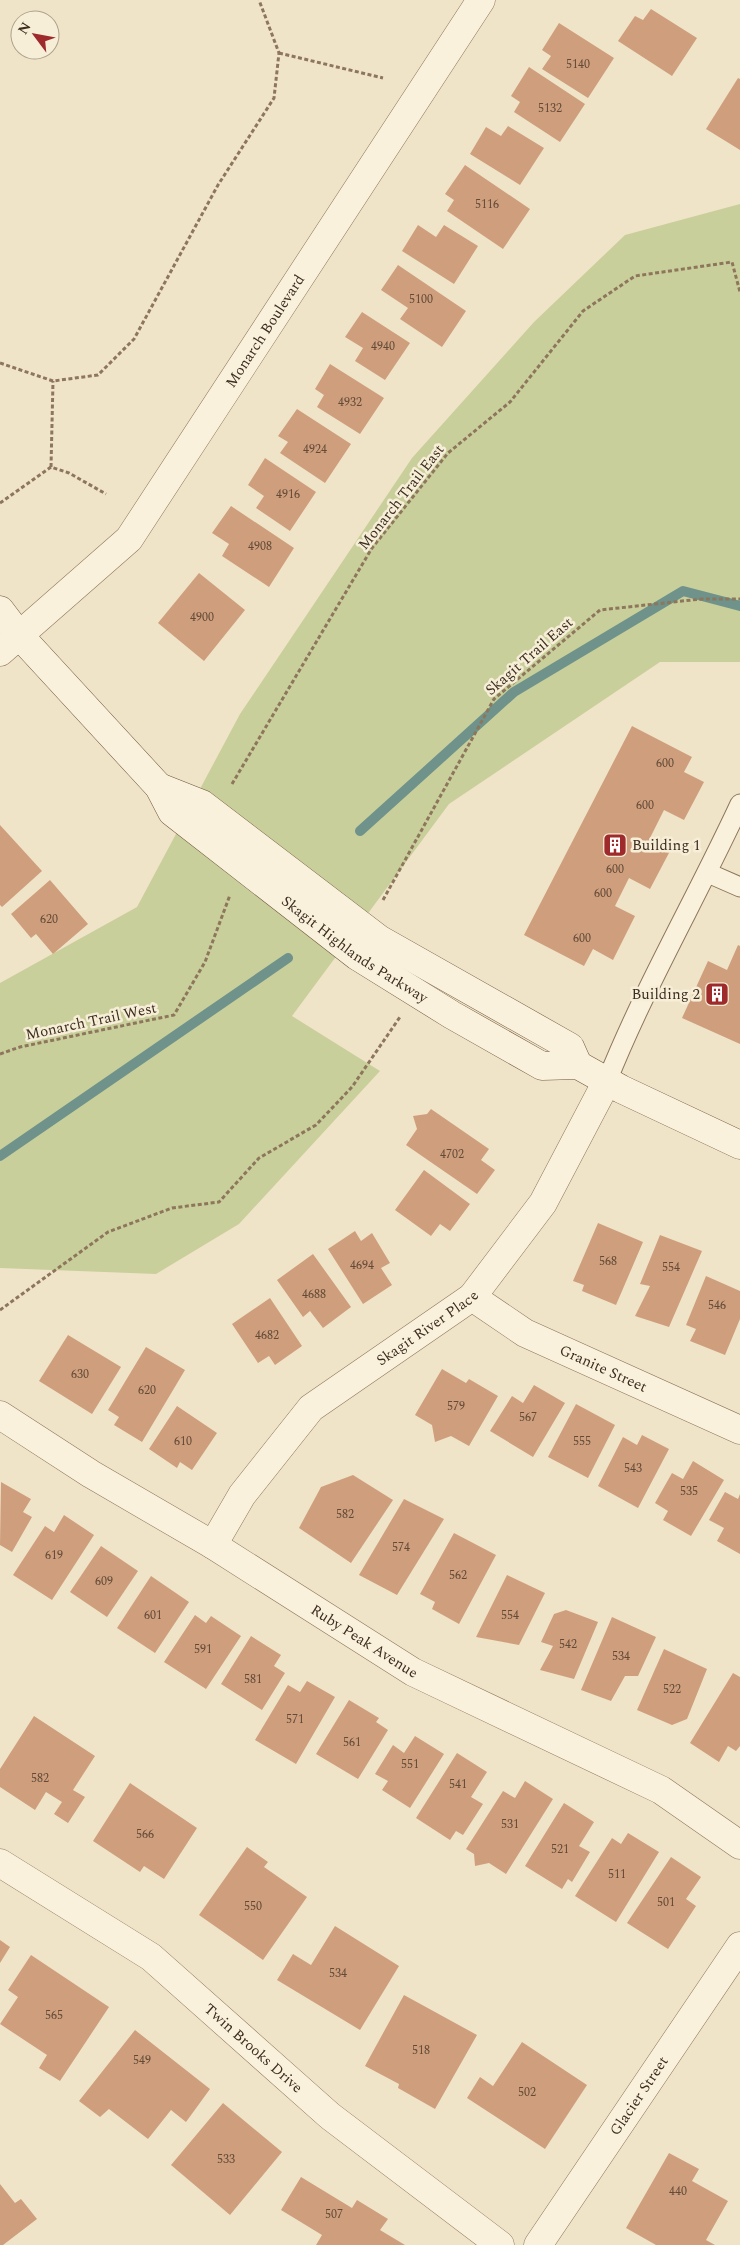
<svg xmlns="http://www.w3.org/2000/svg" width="740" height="2245" font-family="Spectral,serif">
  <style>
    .green { fill: #c9cf9b }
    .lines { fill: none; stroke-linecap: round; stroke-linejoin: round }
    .stream { stroke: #6f938a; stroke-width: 10 }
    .building { fill: #cf9f7d }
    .lane-casing { stroke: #8d765c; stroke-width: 21 }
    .street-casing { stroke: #8d765c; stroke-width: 29 }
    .secondary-casing { stroke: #6f573f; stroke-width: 29 }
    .path { stroke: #8d765c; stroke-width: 3; stroke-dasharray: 4 2.5; stroke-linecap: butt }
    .lane { stroke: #faf1dc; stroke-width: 19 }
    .street { stroke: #faf1dc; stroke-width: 28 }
    .secondary { stroke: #faf1dc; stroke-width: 28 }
    .labels { text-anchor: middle; stroke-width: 5; stroke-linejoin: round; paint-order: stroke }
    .number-label { font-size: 12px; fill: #624a37 }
    .street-label { font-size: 15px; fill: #3d2e20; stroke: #f7eed8 }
    .poi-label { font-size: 15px; fill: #3d2e20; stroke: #f7eed8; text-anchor: start }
  </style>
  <rect width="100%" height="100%" fill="#f0e4c8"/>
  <path class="green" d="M740 204V662H660L449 804 292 1016 380 1071 239 1224 156 1274 0 1268V983L137 907 240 714 412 458 534 322 625 235Z"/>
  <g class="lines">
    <g class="stream">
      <path d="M360 831 514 692 683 591 740 606"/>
      <path d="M0 1156 288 958"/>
    </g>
  </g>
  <g class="building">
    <path d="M651 9 697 38 672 76 618 41 635 16 643 20Z"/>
    <path d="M559 23 614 58 588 98 542 69 551 56 542 50Z"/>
    <path d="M529 67 585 104 560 142 514 112 520 102 511 96Z"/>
    <path d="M738 78 740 79V150L706 129Z"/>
    <path d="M508 126 544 148 520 185 470 154 486 127 501 136Z"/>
    <path d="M465 165 530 209 503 249 447 211 454 200 445 194Z"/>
    <path d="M418 225 436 237 444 225 478 246 454 284 402 251Z"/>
    <path d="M398 265 466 311 442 347 400 319 408 308 381 290Z"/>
    <path d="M362 312 410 343 385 380 355 361 363 348 345 337Z"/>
    <path d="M330 364 384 398 360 434 317 407 324 395 315 389Z"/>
    <path d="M297 409 351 444 325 483 280 453 288 442 278 436Z"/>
    <path d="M265 458 316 492 290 531 256 508 264 496 248 485Z"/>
    <path d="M231 506 294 548 269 587 222 556 229 544 212 533Z"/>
    <path d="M199 573 245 610 204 661 158 623Z"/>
    <path d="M632 726 692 757 684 772 704 782 684 820 664 810 649 840 670 851 650 889 629 878 615 906 635 916 613 960 593 949 584 966 524 935Z"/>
    <path d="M0 825 42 871 2 907 0 905Z"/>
    <path d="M50 880 88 924 53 954 36 934 31 938 11 914Z"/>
    <path d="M738 945 740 946V1044L682 1018 708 961 727 970Z"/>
    <path d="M431 1109 489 1149 481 1160 495 1170 477 1194 406 1145 417 1129 413 1116 427 1114Z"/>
    <path d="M424 1170 470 1204 450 1231 440 1224 431 1236 395 1210Z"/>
    <path d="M598 1223 643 1242 616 1305 582 1291 584 1285 573 1281Z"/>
    <path d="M355 1231 361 1241 372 1233 390 1263 381 1268 392 1285 363 1304 328 1249Z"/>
    <path d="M660 1235 702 1251 669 1327 635 1316 650 1286 640 1284Z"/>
    <path d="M313 1254 351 1307 323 1328 310 1311 303 1317 277 1280Z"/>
    <path d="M706 1276 740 1291V1319L725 1355 690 1341 696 1329 686 1325Z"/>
    <path d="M270 1298 302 1346 275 1365 269 1356 258 1363 232 1324Z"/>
    <path d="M68 1335 121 1367 92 1414 39 1381Z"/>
    <path d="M146 1347 185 1370 142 1442 114 1425 119 1417 108 1410Z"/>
    <path d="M442 1369 466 1383 469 1379 498 1396 469 1446 451 1436 435 1442 432 1425 415 1415Z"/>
    <path d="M534 1385 565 1403 533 1457 490 1431 512 1396 523 1403Z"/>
    <path d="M576 1404 615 1425 588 1478 548 1457Z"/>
    <path d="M177 1406 217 1433 192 1470 180 1462 177 1468 149 1449Z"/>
    <path d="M642 1435 669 1449 638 1508 598 1486 623 1437 637 1445Z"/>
    <path d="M693 1461 724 1480 691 1536 663 1520 668 1511 655 1503 672 1473 683 1479Z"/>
    <path d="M353 1475 393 1500 351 1563 299 1528 321 1487Z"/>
    <path d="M1 1482 31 1499 23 1512 32 1517 12 1552 0 1545Z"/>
    <path d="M725 1492 738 1499 740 1494V1554L717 1541 724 1528 709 1520Z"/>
    <path d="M404 1499 444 1519 397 1595 359 1575Z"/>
    <path d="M64 1515 94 1535 52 1600 13 1575 45 1526 54 1532Z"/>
    <path d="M454 1533 496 1555 459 1624 432 1609 435 1602 420 1594Z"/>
    <path d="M101 1546 138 1571 107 1617 70 1592Z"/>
    <path d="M507 1575 545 1593 519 1645 476 1637Z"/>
    <path d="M151 1576 189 1602 155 1653 117 1628Z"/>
    <path d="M566 1610 598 1622 574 1679 540 1670 553 1646 541 1642 554 1614Z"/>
    <path d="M195 1615 206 1623 211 1616 241 1636 206 1689 164 1662Z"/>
    <path d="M612 1617 656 1637 638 1676H625L611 1701 581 1690Z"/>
    <path d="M251 1636 281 1655 274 1666 285 1673 262 1710 221 1684Z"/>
    <path d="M664 1649 707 1669 687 1719 672 1725 637 1710Z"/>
    <path d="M733 1673 740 1677V1746L736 1751 728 1746 719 1762 690 1743Z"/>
    <path d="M307 1681 335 1697 296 1764 255 1740 288 1685 300 1692Z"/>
    <path d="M349 1700 379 1718 376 1722 388 1730 358 1779 316 1754Z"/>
    <path d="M34 1716 95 1756 73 1790 85 1797 68 1823 54 1814 62 1802 46 1792 35 1810 0 1787V1769Z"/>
    <path d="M415 1736 444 1754 410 1808 382 1790 388 1781 375 1774 393 1745 404 1753Z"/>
    <path d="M457 1753 487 1772 471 1797 483 1804 463 1835 456 1831 450 1840 416 1818Z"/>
    <path d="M525 1781 553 1799 506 1874 489 1863 475 1866 474 1854 466 1849 503 1791 515 1798Z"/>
    <path d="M130 1783 197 1828 164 1879 144 1866 140 1872 93 1841Z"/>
    <path d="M564 1803 594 1822 579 1846 590 1852 572 1882 568 1879 562 1889 525 1866Z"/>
    <path d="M628 1833 659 1852 616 1922 575 1896 612 1838 621 1844Z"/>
    <path d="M247 1847 268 1862 264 1867 307 1897 263 1960 199 1915Z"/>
    <path d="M671 1857 701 1877 686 1899 696 1906 668 1949 627 1923Z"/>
    <path d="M335 1926 399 1966 360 2030 277 1980 293 1954 311 1965Z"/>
    <path d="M0 1940 10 1947 0 1963Z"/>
    <path d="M31 1955 109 2007 60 2081 39 2068 47 2055 0 2024 18 1997 8 1990Z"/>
    <path d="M404 1995 477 2035 435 2109 398 2088 399 2084 365 2066Z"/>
    <path d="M135 2030 210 2089 186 2122 171 2110 148 2139 109 2109 100 2117 79 2101Z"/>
    <path d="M522 2042 587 2085 545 2149 467 2098 480 2077 493 2086Z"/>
    <path d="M223 2103 282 2152 230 2215 171 2165Z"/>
    <path d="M669 2153 699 2169 692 2181 728 2201 706 2240 715 2245H656L626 2228Z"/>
    <path d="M301 2177 352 2208 357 2200 388 2219 380 2230 405 2245H316L322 2235 281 2210Z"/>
    <path d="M0 2184 15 2203 21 2199 37 2219 3 2245H0Z"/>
  </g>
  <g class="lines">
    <g class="lane-casing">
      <g id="lane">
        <path d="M708 873 740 887"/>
        <path d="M607 1081C645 986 697 897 740 804"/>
      </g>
    </g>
    <g class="street-casing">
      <g id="street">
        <path id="s1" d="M0 652 129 539 481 0"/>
        <path id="s2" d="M472 1297 525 1333 740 1430"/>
        <path id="s3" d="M0 1415 91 1474 213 1545 413 1672 661 1790 740 1845"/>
        <path id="s4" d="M213 1545 242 1495 311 1408 472 1297 543 1203 607 1081"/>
        <path id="s5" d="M0 1863 151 1957 330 2116 500 2245"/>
        <path id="s6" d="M538 2245 740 1946"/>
      </g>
    </g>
    <g class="secondary-casing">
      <g id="secondary">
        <path id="s7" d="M0 610 19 635 159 787 172 812 357 956 452 1015 542 1066 578 1065 621 1089 740 1145"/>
        <path d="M159 787 202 804 379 939 570 1047 578 1065"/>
      </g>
    </g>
    <g class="path">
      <path d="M279 53 383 78"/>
      <path d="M0 363 53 381 98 375 134 339 218 185 274 98 279 53 259 0"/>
      <path d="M51 467 53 381"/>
      <path d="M0 503 51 467 69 473 106 494"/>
      <path d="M232 784 372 548 448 453 510 402 583 311 635 276 732 262 740 292"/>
      <path d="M383 900 494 699 600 610 701 599H740"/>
      <path d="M0 1054 20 1047 174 1015 205 962 230 895"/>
      <path d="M0 1310 108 1232 172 1208 219 1202 259 1158 316 1125 352 1087 400 1017"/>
    </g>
    <use href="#lane" class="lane"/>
    <use href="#street" class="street"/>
    <use href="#secondary" class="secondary"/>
  </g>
  <defs>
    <g id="building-square" transform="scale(1.25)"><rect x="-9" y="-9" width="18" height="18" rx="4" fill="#9e2a2b" stroke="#f7eed8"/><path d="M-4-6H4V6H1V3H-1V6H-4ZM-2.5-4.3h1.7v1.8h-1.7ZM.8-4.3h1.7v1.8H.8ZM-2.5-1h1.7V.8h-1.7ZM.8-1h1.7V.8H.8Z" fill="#fff"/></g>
  </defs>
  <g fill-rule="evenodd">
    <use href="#building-square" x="615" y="845"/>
    <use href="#building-square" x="717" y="994"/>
  </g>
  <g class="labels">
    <g class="number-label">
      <text x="578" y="68">5140</text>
      <text x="550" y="112">5132</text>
      <text x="487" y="208">5116</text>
      <text x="421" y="303">5100</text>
      <text x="383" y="350">4940</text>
      <text x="350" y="406">4932</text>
      <text x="315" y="453">4924</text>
      <text x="288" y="498">4916</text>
      <text x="260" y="550">4908</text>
      <text x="202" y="621">4900</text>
      <text x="665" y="767">600</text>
      <text x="645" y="809">600</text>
      <text x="615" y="873">600</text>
      <text x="603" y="897">600</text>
      <text x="49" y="923">620</text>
      <text x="582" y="942">600</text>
      <text x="452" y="1158">4702</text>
      <text x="608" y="1265">568</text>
      <text x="362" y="1269">4694</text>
      <text x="671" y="1271">554</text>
      <text x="314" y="1298">4688</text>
      <text x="717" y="1309">546</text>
      <text x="267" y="1339">4682</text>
      <text x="80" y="1378">630</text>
      <text x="147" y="1394">620</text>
      <text x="456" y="1410">579</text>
      <text x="528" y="1421">567</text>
      <text x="183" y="1445">610</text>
      <text x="582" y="1445">555</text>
      <text x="633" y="1472">543</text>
      <text x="689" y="1495">535</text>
      <text x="345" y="1518">582</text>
      <text x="401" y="1551">574</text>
      <text x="54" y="1559">619</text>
      <text x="458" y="1579">562</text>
      <text x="104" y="1585">609</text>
      <text x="153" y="1619">601</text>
      <text x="510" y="1619">554</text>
      <text x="568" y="1648">542</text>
      <text x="203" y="1653">591</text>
      <text x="621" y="1660">534</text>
      <text x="253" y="1683">581</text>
      <text x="672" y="1693">522</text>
      <text x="295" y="1723">571</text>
      <text x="352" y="1746">561</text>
      <text x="410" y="1768">551</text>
      <text x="40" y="1782">582</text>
      <text x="458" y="1788">541</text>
      <text x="510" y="1828">531</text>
      <text x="145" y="1838">566</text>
      <text x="560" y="1853">521</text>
      <text x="617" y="1878">511</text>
      <text x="666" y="1906">501</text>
      <text x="253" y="1910">550</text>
      <text x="338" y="1977">534</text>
      <text x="54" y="2019">565</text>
      <text x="421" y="2054">518</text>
      <text x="142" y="2064">549</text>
      <text x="527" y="2096">502</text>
      <text x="226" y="2163">533</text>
      <text x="678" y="2195">440</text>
      <text x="334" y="2218">507</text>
    </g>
    <g class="street-label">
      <text dy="5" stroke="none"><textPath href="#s1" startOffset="420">Monarch Boulevard</textPath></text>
      <text transform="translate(401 497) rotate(-52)" y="5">Monarch Trail East</text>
      <text transform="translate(529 656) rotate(-41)" y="5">Skagit Trail East</text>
      <text dy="5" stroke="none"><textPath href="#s7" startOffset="495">Skagit Highlands Parkway</textPath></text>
      <text transform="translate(91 1021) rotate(-12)" y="5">Monarch Trail West</text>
      <text dy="5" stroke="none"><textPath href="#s4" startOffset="310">Skagit River Place</textPath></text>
      <text dy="5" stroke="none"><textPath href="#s2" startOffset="150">Granite Street</textPath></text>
      <text dy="5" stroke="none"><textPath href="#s3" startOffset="429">Ruby Peak Avenue</textPath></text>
      <text dy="5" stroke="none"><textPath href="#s5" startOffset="315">Twin Brooks Drive</textPath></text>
      <text dy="5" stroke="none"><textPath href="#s6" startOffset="180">Glacier Street</textPath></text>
    </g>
    <g class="poi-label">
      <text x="632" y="850">Building 1</text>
      <text x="700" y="999" text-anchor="end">Building 2</text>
    </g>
  </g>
  <g transform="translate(35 35) rotate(302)"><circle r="24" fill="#f7eed8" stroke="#ada18e"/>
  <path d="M0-4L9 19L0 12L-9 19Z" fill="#9e2a2b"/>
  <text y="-8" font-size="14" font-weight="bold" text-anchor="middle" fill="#3d2e20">N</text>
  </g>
</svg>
